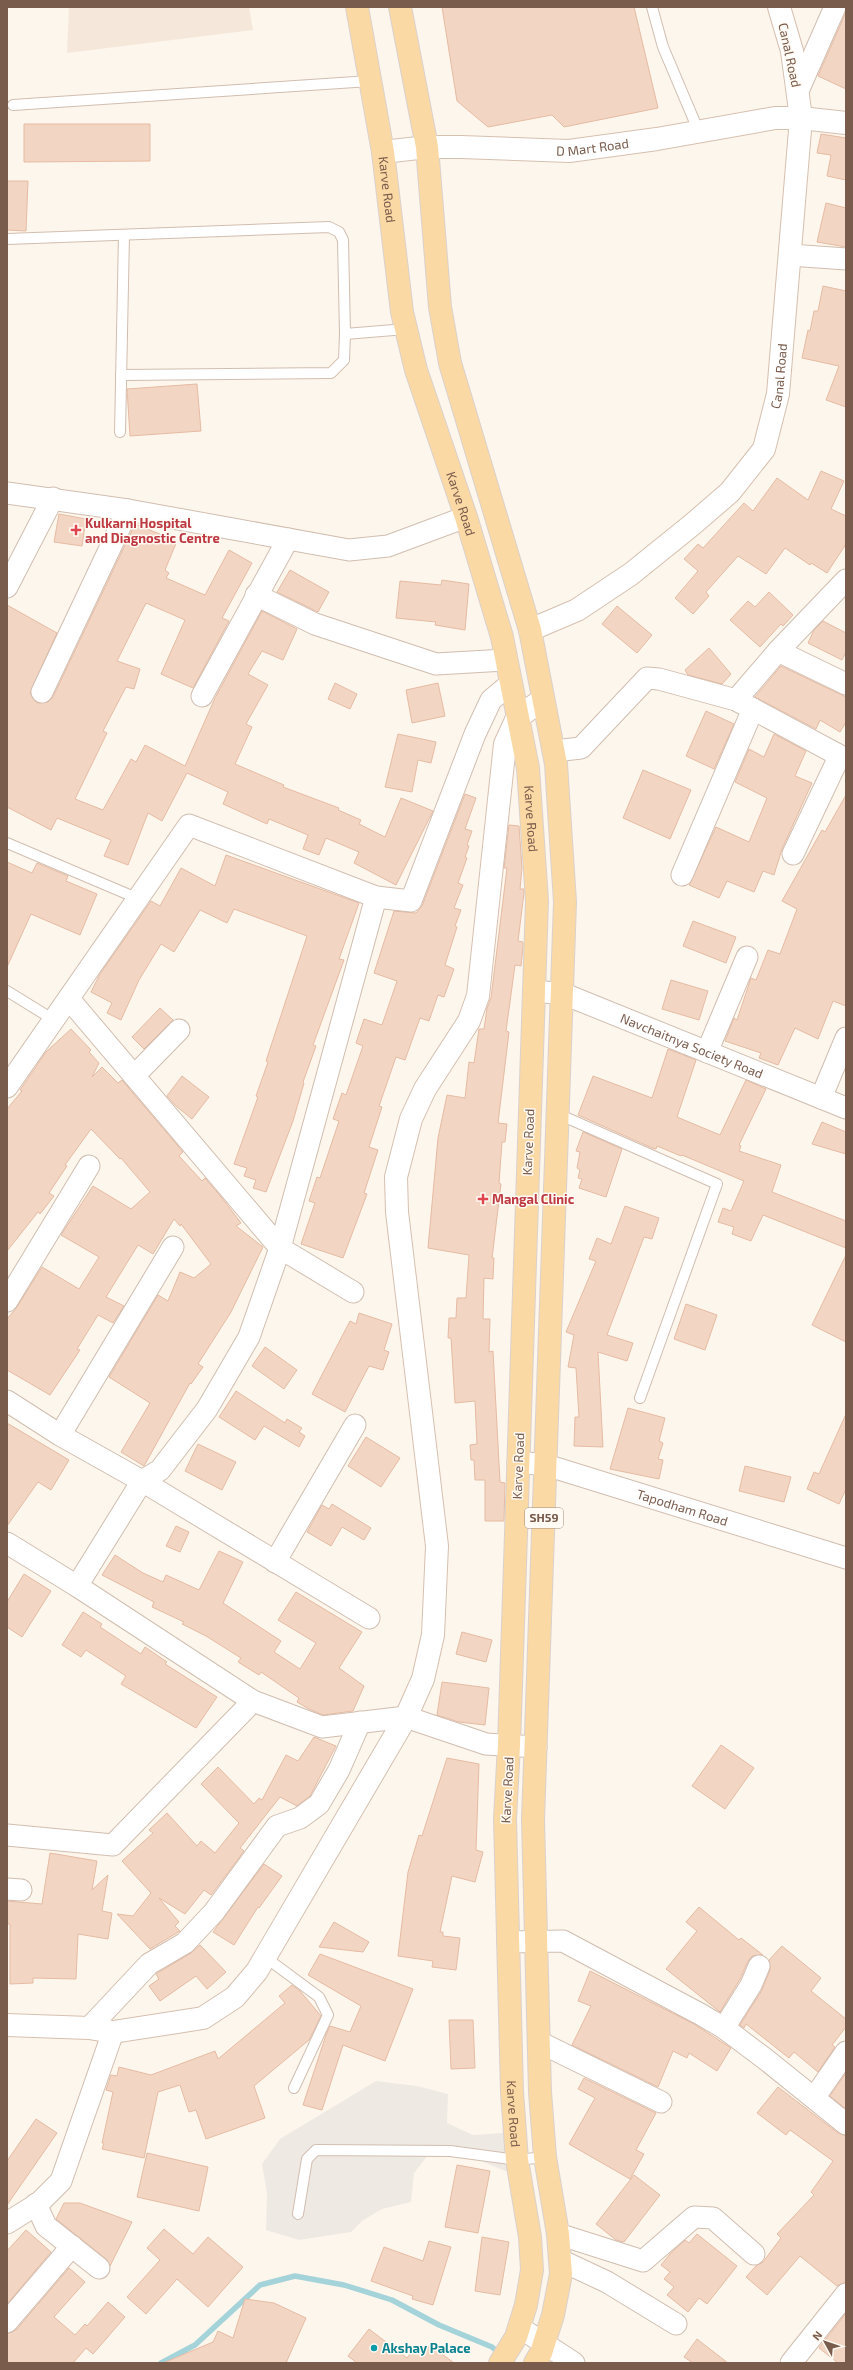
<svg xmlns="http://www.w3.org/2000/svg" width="853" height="2370" font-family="'Exo 2',sans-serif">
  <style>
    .residential { fill: #f5e8da }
    .industrial { fill: #efe9e4 }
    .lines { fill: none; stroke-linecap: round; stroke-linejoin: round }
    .stream { stroke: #a5d3da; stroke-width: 5.5 }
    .building { fill: #f3d5c3; stroke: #e6bba3 }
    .lane-casing { stroke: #d1beb0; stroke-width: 12 }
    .street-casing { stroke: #d1beb0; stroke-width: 23 }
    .secondary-casing { stroke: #d6c0b0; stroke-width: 24 }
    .primary-casing { stroke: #dad1cd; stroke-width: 24 }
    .lane { stroke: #fff; stroke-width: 10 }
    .street { stroke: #fff; stroke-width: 21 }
    .secondary { stroke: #fff; stroke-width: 22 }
    .primary { stroke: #fbd9a5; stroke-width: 22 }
    .health-dot { fill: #e0444e; stroke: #fffaf3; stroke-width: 1.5 }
    .culture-dot { fill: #0f9aa8; stroke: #fffaf3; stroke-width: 1.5 }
    .labels { text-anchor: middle; stroke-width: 3; stroke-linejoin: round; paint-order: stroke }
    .shield { fill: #fffaf3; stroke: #a28b7f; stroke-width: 1 }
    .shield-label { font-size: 12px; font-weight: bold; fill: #7a5c4d }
    .street-label { font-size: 13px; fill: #7a5c4d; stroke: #fffaf3 }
    .health-label { font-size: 13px; font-weight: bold; fill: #be3a42; stroke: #fffaf3; text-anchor: start }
    .culture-label { font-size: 13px; font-weight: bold; fill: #0d838f; stroke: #fffaf3; text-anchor: start }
  </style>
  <rect width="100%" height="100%" fill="#fdf6ec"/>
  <path class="residential" d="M69 7H249L253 30 67 53Z"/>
  <path class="industrial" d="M376 2081 417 2086 448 2094 447 2123 473 2135 503 2133 508 2172 471 2157 428 2155 414 2173 411 2202 382 2209 362 2221 351 2232 299 2240 266 2230 267 2193 262 2164 280 2139Z"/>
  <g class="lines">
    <path class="stream" d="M161 2363 195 2345 260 2285 295 2276 344 2285 392 2300 439 2325 492 2347 501 2355"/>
  </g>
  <g class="building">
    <path d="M442 7H634L658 108 564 127 552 115 488 127 457 101Z"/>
    <path d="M846 12V89L818 76Z"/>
    <path d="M24 124H150V161L24 162Z"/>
    <path d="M821 134 846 138V180L827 176 831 155 817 153Z"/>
    <path d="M7 181H28L26 231 7 230Z"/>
    <path d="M826 203 846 208V247L817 242Z"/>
    <path d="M823 286 846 291V407L826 400 839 366 802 358 808 330 810 331 814 311H818Z"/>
    <path d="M197 384 201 431 130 436 127 389Z"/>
    <path d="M821 471 844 481 831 509 846 516V544L827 573 811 563 810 565 785 548 766 574 738 556 706 592 709 596 693 614 675 598 698 571 684 559 698 544 703 548 744 503 753 511 777 478 808 500Z"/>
    <path d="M59 514 86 519 82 546 54 542Z"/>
    <path d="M135 524 177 541 165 570 169 573 166 578 205 595 229 550 252 563 222 618 229 621 193 688 161 674 185 620 146 603 117 661 140 669 134 689 126 687 103 731 107 733 75 799 103 810 131 759 136 762 145 745 185 766 215 698 262 611 297 629 283 660 262 651 248 674 268 685 246 724 252 727 235 764 284 785 283 787 339 808 338 810 361 820 359 824 385 837 401 798 433 811 396 885 354 863 359 852 326 838 319 855 303 849 308 835 269 819 267 824 223 804 228 792 187 773 162 821 148 813 128 865 104 856 111 840 57 818 51 830 7 807V605L57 633 30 693 37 703 48 702 53 697Z"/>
    <path d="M290 570 329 592 318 612 277 592Z"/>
    <path d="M442 580 469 584 465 630 435 625 436 622 396 618 400 581 441 585Z"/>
    <path d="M769 592 793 615 783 626 781 624 760 647 730 620 748 601 755 607Z"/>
    <path d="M617 606 652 635 637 653 602 624Z"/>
    <path d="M823 621 846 633V652L842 660 808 643 814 630Z"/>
    <path d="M709 648 731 674 722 684 688 675 685 670Z"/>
    <path d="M781 666 846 697V722L840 732 820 720 816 729 755 697Z"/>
    <path d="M335 683 357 694 350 709 328 699Z"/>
    <path d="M438 683 445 716 412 723 406 690Z"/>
    <path d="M706 711 734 724 714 769 686 756Z"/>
    <path d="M398 734 436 742 431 763 418 760 412 792 385 787Z"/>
    <path d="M774 734 806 751 795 776 812 783 782 849 774 875 763 871 754 892 727 881 719 898 689 885 716 827 749 842 767 798 735 782 749 749 764 757Z"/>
    <path d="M643 770 691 790 670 839 623 818Z"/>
    <path d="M465 794 476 798 465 829 472 831 467 845 469 846 465 857 467 858 458 883 463 885 454 908 461 910 455 926 457 927 445 965 454 969 444 997 438 995 429 1021 420 1018 405 1060 396 1057 379 1106 382 1107 369 1147 378 1150 364 1193 367 1194 343 1258 301 1244 315 1203 309 1201 317 1177 320 1178 339 1121 333 1119 342 1093 346 1095 363 1046 356 1043 364 1019 382 1025 397 981 374 973 394 911 416 913 422 906Z"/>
    <path d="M846 795V1006L833 1001 818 1039 795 1028 778 1065 759 1058 761 1053 725 1041 734 1018 737 1020 751 978 756 980 768 950 780 954 797 909 782 901 822 830 825 832Z"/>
    <path d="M509 825 519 826 522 868 520 889H524V893L518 941 523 942V948L521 966 515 965 506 1031 509 1032 498 1123 507 1124 505 1142H502L499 1183 501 1184 492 1258H494L493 1279 484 1278 483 1319H490L489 1352 493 1351 500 1482 505 1483 504 1521H485V1480H475L474 1460H471L470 1445 477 1444 475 1401 455 1403 451 1338H448L449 1318H456L457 1298H466L469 1255 428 1248 438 1138 447 1095 465 1098 469 1062 474 1063 479 1029H484L487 1008 491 998 507 868H504Z"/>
    <path d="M226 855 359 903 339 959 344 960 313 1045 316 1046 303 1082 304 1083 293 1121 266 1192 253 1188 256 1180 244 1176 247 1168 234 1164 258 1097 256 1096 268 1062 266 1061 307 936 234 909 227 923 200 910 174 952 161 944 139 980 121 1020 107 1013 112 1003 91 992 100 974 151 901 160 906 181 868 215 886Z"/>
    <path d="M7 862 32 873 37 863 68 876 66 881 97 894 80 935 31 914 7 967Z"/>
    <path d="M693 921 736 937 726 963 683 946Z"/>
    <path d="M671 980 708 991 699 1020 662 1009Z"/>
    <path d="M160 1008 173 1020 144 1049 132 1037Z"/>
    <path d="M71 1029 91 1050 89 1052 99 1063 92 1077 102 1067 118 1083 122 1080 183 1152 179 1156 202 1181 205 1178 222 1198 241 1223 236 1226 263 1247 231 1312 198 1364 203 1367 191 1384 190 1383 144 1466 121 1452 150 1403 109 1377 158 1295 168 1301 180 1272 194 1278 211 1264 181 1224 180 1226 174 1219 153 1254 138 1245 106 1297 124 1306 113 1323 98 1315 77 1349 80 1350 50 1395 7 1370V1319L17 1307 42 1267 79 1289 99 1257 61 1235 93 1186 131 1209 150 1192 121 1158 120 1159 91 1129 65 1165 67 1166 49 1193 54 1196 40 1214 38 1212 7 1251V1109L22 1091 20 1090 46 1052Z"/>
    <path d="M668 1049 696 1060 677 1117 720 1135 746 1080 766 1089 739 1145 741 1146 739 1151 781 1165 772 1192 846 1221V1248L763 1215 751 1241 732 1234 734 1227 718 1222 723 1208 731 1211 744 1181 682 1155 681 1156 657 1146 656 1149 652 1148 578 1115 593 1076 652 1098Z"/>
    <path d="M182 1076 209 1097 192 1119 176 1106 167 1096Z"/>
    <path d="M822 1122 846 1132V1154L812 1144Z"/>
    <path d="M583 1132 622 1149 606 1197 579 1188 582 1179 578 1178 580 1170 577 1168 580 1152 576 1151Z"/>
    <path d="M625 1206 659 1218 652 1239 644 1237 607 1335 633 1343 627 1361 598 1352 603 1447 574 1446 575 1417H579L576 1368 568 1367 574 1335 566 1332 596 1261 589 1259 597 1238 611 1244Z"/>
    <path d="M846 1255V1342L812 1325Z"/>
    <path d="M686 1304 717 1315 705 1350 674 1339Z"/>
    <path d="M359 1313 392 1324 384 1350 389 1352 383 1370 369 1366 345 1412 312 1394 350 1321 356 1324Z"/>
    <path d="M265 1347 297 1370 284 1389 252 1366Z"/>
    <path d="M236 1391 285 1423 287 1419 302 1428 299 1432 305 1436 299 1447 264 1426 255 1440 219 1417Z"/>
    <path d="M628 1408 665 1418 659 1441 663 1443 658 1459 663 1460 659 1479 610 1469Z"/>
    <path d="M846 1414V1489L839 1504 807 1489 814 1472 819 1474Z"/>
    <path d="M7 1423 69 1460 51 1490 38 1482 7 1526Z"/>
    <path d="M366 1437 400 1458 381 1487 348 1466Z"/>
    <path d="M198 1444 236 1462 222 1490 185 1471Z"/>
    <path d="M745 1466 791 1477 784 1502 739 1491Z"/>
    <path d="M332 1504 371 1528 364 1540 342 1527 331 1546 307 1532 322 1505 329 1509Z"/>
    <path d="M176 1526 189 1532 180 1552 166 1546Z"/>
    <path d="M219 1551 243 1562 223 1603 281 1641 274 1652 300 1669 316 1643 278 1620 296 1592 362 1632 339 1668 364 1686 353 1711 323 1715 309 1709 297 1702 299 1698 261 1672 259 1675 238 1662 241 1658 206 1636 182 1624 184 1622 152 1607 154 1602 102 1575 115 1555 143 1573 163 1582 166 1575 199 1590Z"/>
    <path d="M24 1574 51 1591 22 1637 7 1627V1602Z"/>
    <path d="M83 1612 102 1624 100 1627 141 1654 145 1647 167 1662 165 1664 217 1697 196 1728 121 1684 126 1676 86 1650 81 1657 62 1645Z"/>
    <path d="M462 1632 492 1640 486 1662 456 1654Z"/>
    <path d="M442 1682 489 1688 485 1725 459 1722 437 1715Z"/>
    <path d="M314 1737 336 1746 310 1796 297 1806 280 1797 240 1848 244 1851 211 1895 204 1890 185 1914 159 1898 179 1922 175 1926 180 1931 150 1949 117 1914 133 1916 151 1893 122 1861 153 1833 149 1830 167 1813 197 1846 201 1841 215 1853 239 1823 201 1784 218 1767 254 1804 259 1798 262 1800 286 1755 298 1761Z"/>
    <path d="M721 1745 754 1768 725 1809 692 1786Z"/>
    <path d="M447 1758 479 1764 476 1850 483 1852 475 1882 452 1876 440 1932H443V1936L460 1938 456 1970 432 1967 433 1961 398 1956 408 1872 419 1835 422 1836Z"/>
    <path d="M50 1853 97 1861 92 1890 108 1875 102 1911 112 1913 108 1939 78 1934 76 1979 33 1978V1983L10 1984V1924H7V1901L42 1904Z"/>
    <path d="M264 1864 282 1876 259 1908 258 1907 234 1945 213 1932Z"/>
    <path d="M699 1907 739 1940 741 1938 763 1955 752 1956 748 1961 740 1979 720 2012 666 1969 697 1931 686 1922Z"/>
    <path d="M334 1922 369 1942 363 1952 319 1947Z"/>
    <path d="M200 1945 226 1972 207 1989 196 1976 160 2001 149 1986 159 1979 156 1974 191 1953Z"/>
    <path d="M782 1946 821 1978 811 1991 846 2019V2027L832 2045 835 2047 818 2072 794 2052 789 2058 746 2024 744 2028 740 2025 762 1990 770 1970 769 1960Z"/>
    <path d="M320 1954 413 1989 385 2061 343 2045 322 2110 303 2105 326 2035 330 2026 350 2032 361 2006 308 1975Z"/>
    <path d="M590 1971 694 2024 731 2048 717 2071 689 2053 687 2058 673 2051 658 2087 572 2045 591 2006 578 2001Z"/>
    <path d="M292 1985 300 1991 321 2016 309 2040 254 2086 265 2118 206 2139 196 2110 189 2112 180 2085 158 2092 144 2158 102 2149 104 2143H102L113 2092 106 2090 111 2075 117 2076 119 2067 151 2075 215 2051 218 2059 285 2003 279 1996Z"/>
    <path d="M449 2020H473L475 2068 451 2069Z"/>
    <path d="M846 2073V2109L830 2096Z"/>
    <path d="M584 2078 656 2113 636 2150 644 2154 630 2179 569 2144 595 2098 578 2089Z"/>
    <path d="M778 2087 838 2133 846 2136V2282L837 2286 800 2256 767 2295 746 2277 756 2266 763 2262 781 2238 777 2234 814 2195 811 2192 833 2161 790 2130 786 2135 757 2113Z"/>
    <path d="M36 2119 57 2133 7 2205V2161Z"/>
    <path d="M147 2153 208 2167 199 2211 137 2197Z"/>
    <path d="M457 2165 490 2171 478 2233 445 2227Z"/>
    <path d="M634 2175 660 2195 624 2242 616 2240 596 2224Z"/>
    <path d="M64 2203H80L132 2222 110 2266 106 2259 56 2219Z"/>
    <path d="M164 2229 193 2254 208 2237 243 2267 208 2307 177 2279 146 2314 127 2297 160 2260 147 2248Z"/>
    <path d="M26 2230 51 2252 7 2304V2251Z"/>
    <path d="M697 2234 737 2266 707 2304 699 2298 688 2312 667 2295 674 2287 664 2279 670 2272 661 2265 670 2254 685 2240 689 2243Z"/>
    <path d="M482 2237 509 2242 500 2295 475 2291Z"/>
    <path d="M429 2241 451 2247 433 2305 412 2299 413 2296 371 2281 384 2247 423 2261Z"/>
    <path d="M69 2268 85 2282 54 2317 75 2335 85 2324 87 2326 108 2302 125 2317 93 2354 86 2348 73 2363H7V2334L16 2330Z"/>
    <path d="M245 2299 274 2303 306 2318 286 2363H163L213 2342 218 2331 233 2338Z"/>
    <path d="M846 2313V2363H838L819 2348Z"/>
    <path d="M369 2329 407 2358 417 2345 425 2351 430 2345 454 2363H357L348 2356Z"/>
    <path d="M697 2339 728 2363H693L684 2357Z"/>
  </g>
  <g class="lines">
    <g class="lane-casing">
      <g id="lane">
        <path d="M652 7 663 47 699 132"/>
        <path d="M13 105 370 81"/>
        <path d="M7 239 329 227 339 232 343 240 345 334 406 329"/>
        <path d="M121 375 331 373 344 360 345 334"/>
        <path d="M120 432 124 235"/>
        <path d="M7 843 139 899"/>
        <path d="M7 991 54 1020"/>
        <path d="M558 1114 717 1184 640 1398"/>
        <path d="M265 1957 319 1997 328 2015 294 2088"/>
        <path d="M298 2214 307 2159 316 2150 450 2151 517 2160 545 2157"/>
      </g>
    </g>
    <g class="street-casing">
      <g id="street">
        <path d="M798 91 835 7"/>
        <path d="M790 255 846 259"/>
        <path d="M7 493 128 510 349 550 388 546 466 517"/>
        <path d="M7 587 53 498"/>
        <path d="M256 595 315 624 436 664 505 660"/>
        <path d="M778 651 846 684"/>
        <path d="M42 692 128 510"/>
        <path d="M202 696 288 539"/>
        <path d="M736 700 778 651 846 580"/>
        <path d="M554 751 581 748 647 678 659 679 736 700 846 759"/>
        <path d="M793 854 839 757"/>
        <path d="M682 875 753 709"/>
        <path id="s1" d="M535 991 564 994 846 1108"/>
        <path d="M69 999 280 1248 353 1292"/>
        <path d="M707 1052 747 957"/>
        <path d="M134 1076 179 1030"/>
        <path d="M7 1087 189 825 376 897 411 901 475 734 491 700 510 684"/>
        <path d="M821 1098 846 1038"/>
        <path d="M7 1301 89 1166"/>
        <path d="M7 1401 60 1435 142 1481 369 1618"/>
        <path d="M60 1435 173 1247"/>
        <path id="s2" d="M518 1462 546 1465 846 1558"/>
        <path d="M7 1543 77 1586 253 1701 322 1727 406 1717 486 1744 536 1747"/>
        <path d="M275 1562 355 1425"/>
        <path d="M77 1586 142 1481 160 1470 207 1409 249 1337 280 1248 376 897"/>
        <path d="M7 1835 113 1845 253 1701"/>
        <path d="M7 1889 21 1890"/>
        <path d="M508 1942 563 1941 700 2014 724 2028 764 2058 846 2124"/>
        <path d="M89 2028 149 1964 185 1943 214 1912 277 1826 300 1818 319 1804 339 1770 360 1722"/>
        <path d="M724 2028 751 1985 759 1966"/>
        <path d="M539 2042 661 2102"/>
        <path d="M814 2098 846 2052"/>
        <path d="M36 2204 46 2226 99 2268"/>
        <path d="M7 2223 39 2203 61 2181 113 2032"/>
        <path d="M558 2234 643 2261 694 2217 713 2218 754 2254"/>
        <path d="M560 2260 607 2282 676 2324"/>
        <path d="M7 2322 72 2246"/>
        <path d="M519 2327 574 2363"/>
        <path d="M791 2363 846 2294"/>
      </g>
    </g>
    <g class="secondary-casing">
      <g id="secondary">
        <path id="s3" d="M383 152 427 147H461L569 151 657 139 775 118H801L846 123"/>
        <path id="s4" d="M530 630 577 610 631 574 693 524 730 492 764 449 778 394 801 118 792 51 779 7"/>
        <path d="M7 2025 89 2028 113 2032 203 2018 235 1997 257 1971 406 1717 423 1679 433 1635 437 1546 397 1212 396 1177 411 1119 425 1089 469 1021 478 996 505 744 517 718 542 700"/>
      </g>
    </g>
    <g class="primary-casing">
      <g id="primary">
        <path id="s5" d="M357 7 383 152 402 312 416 370 466 517 502 637 528 768 537 901 509 1745 505 1819 512 2092 517 2160 530 2237 532 2270 526 2305 516 2337 500 2363"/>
        <path d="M400 7 427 147 440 307 450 363 530 630 556 764 565 902 533 1820 540 2092 545 2157 558 2234 561 2274 553 2315 541 2353 535 2363"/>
      </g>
    </g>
    <use href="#lane" class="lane"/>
    <use href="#street" class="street"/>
    <use href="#secondary" class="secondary"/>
    <use href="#primary" class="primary"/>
  </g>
  <g class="health-dot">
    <path d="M74 524h4v4h4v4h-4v4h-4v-4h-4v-4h4z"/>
    <path d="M481 1193h4v4h4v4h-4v4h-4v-4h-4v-4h4z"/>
  </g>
  <circle class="culture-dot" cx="374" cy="2348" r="4"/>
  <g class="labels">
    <rect class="shield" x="525" y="1508" width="38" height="20" rx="3"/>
    <g class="shield-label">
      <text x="544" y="1522">SH59</text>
    </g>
    <g class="street-label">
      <text transform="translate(790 55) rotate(78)" y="5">Canal Road</text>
      <text dy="5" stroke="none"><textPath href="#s3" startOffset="210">D Mart Road</textPath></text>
      <text dy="5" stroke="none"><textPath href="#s5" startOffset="185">Karve Road</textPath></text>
      <text dy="5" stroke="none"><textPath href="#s4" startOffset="374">Canal Road</textPath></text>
      <text dy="5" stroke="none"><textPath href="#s5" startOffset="509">Karve Road</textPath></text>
      <text dy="5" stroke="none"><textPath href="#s5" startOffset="833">Karve Road</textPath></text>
      <text dy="5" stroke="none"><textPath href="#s1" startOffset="167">Navchaitnya Society Road</textPath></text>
      <text transform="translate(528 1142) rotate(-88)" y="5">Karve Road</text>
      <text transform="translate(518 1466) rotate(-88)" y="5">Karve Road</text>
      <text dy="5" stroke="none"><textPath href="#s2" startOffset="171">Tapodham Road</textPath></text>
      <text transform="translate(507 1790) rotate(-87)" y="5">Karve Road</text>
      <text dy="5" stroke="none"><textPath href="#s5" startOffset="2129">Karve Road</textPath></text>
    </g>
    <g class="health-label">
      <text x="85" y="528">Kulkarni Hospital<tspan x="85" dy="15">and Diagnostic Centre</tspan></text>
      <text x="492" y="1204">Mangal Clinic</text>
    </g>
    <g class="culture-label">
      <text x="382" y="2353">Akshay Palace</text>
    </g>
  </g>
  <rect width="853" height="2370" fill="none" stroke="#7a5c4d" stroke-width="16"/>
  <g transform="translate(825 2342) rotate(310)" stroke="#fffaf3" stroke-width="3" paint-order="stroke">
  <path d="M0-3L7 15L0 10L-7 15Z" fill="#7a5c4d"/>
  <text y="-6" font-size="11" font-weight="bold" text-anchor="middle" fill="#7a5c4d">N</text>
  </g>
</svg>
